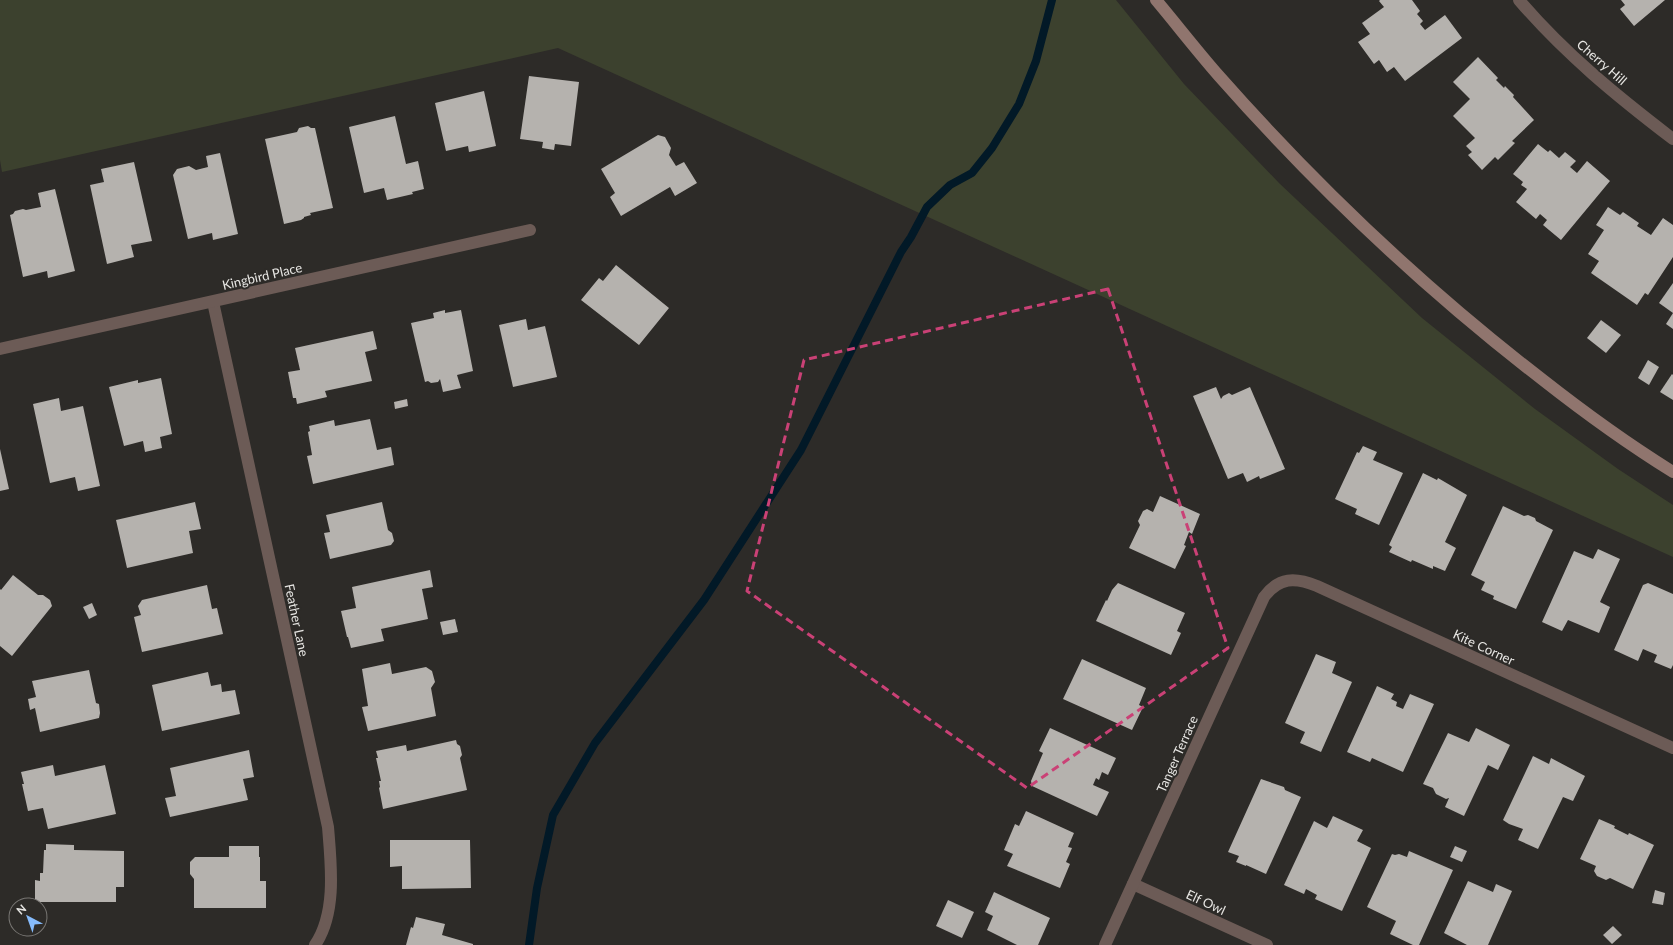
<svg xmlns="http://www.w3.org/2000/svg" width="1673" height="945" font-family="Lato,sans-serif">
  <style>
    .green { fill: #3c412e }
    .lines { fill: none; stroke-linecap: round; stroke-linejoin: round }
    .stream { stroke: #021927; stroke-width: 8 }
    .building { fill: #b5b2ae }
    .street { stroke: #6c5b56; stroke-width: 12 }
    .secondary { stroke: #90756e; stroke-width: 12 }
    .marked { fill: none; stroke: #ca4176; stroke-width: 3; stroke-dasharray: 8 5; stroke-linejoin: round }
    .labels { text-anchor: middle; stroke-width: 4; stroke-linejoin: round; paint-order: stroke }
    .street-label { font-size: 13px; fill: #e8e7e4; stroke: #2d2b28 }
  </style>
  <rect width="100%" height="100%" fill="#2d2b28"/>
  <path class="green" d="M0 0H1116L1184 84 1279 183 1422 318 1535 409 1618 469 1673 505V557L558 48 2 172 0 160Z"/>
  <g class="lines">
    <path class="stream" d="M529 945 537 888 553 815 595 743 704 600 801 450 901 252 911 237 927 207 950 185 972 173 992 148 1019 104 1036 61 1052 0"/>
  </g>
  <g class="building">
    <path d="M1380 0H1412L1420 11 1417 14 1423 21 1420 24 1425 30 1445 15 1462 38 1405 81 1394 67 1387 72 1379 60 1374 64 1358 42 1370 34 1362 23 1384 7 1379 1Z"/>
    <path d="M1621 0H1665L1634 26 1620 9 1625 5Z"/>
    <path d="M1478 57 1498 78 1496 80 1504 88 1505 86 1514 95 1513 97 1534 120 1512 141 1515 143 1498 160 1495 157 1482 170 1468 155 1472 152 1466 146 1475 138 1453 116 1470 99 1453 82Z"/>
    <path d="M529 76 579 82 571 146 555 144 554 150 542 148 543 142 520 139Z"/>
    <path d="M484 91 496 146 469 152 468 146 446 151 435 103Z"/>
    <path d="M395 116 406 164 418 161 424 189 412 192 413 194 387 200 384 188 364 193 349 127Z"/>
    <path d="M308 126 311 128H315L333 208 310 213 311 215 304 217V218L301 220 284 224 265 139 297 132 299 128Z"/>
    <path d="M658 135 665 137 671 148 669 155 676 166 684 162 697 183 675 196 670 187 621 216 610 197 615 193 601 169Z"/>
    <path d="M1538 144 1548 152 1550 150 1559 158 1565 152 1576 161 1570 167 1577 173 1587 161 1610 181 1561 240 1543 225 1547 220 1540 214 1536 219 1516 202 1527 189 1521 185 1523 182 1513 174Z"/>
    <path d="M220 153 238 234 213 240 212 233 188 239 173 175 177 169 189 166 196 170 208 167 206 156Z"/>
    <path d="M134 162 152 241 131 245 134 257 107 264 90 185 104 182 101 169Z"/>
    <path d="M55 189 75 271 48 278 47 271 23 277 10 215 13 214 15 211 23 209 26 210 41 207 38 193Z"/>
    <path d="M1608 207 1620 215 1623 212 1639 223 1637 226 1651 235 1663 218 1673 225V257L1648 295 1645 293 1637 305 1591 273 1599 261 1588 254 1604 230 1596 225Z"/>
    <path d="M616 265 669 308 639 345 581 300 599 278 603 281Z"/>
    <path d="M1673 283V313L1659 303Z"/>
    <path d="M445 310V313L461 310 473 371 457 375 461 388 443 392 440 379 438 382 431 383 428 381 425 382 411 323 434 318 433 313Z"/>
    <path d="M1673 313V329L1666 324Z"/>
    <path d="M526 319 528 330 545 326 557 377 513 387 499 325Z"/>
    <path d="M1601 320 1621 335 1606 353 1587 338Z"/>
    <path d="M373 331 377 349 365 352 372 381 325 391 327 397 297 404 296 398H293L288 372 300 370 295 348Z"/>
    <path d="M1648 360 1659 367 1649 385 1638 378Z"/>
    <path d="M1672 374 1673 375V400L1660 392Z"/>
    <path d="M161 378 172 434 160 437 162 448 145 452 143 441 124 446 109 387 138 380V383Z"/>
    <path d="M1216 387 1221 399 1223 396 1229 393 1232 395 1250 387 1285 469 1260 479 1259 476 1247 482 1243 473 1228 479 1193 396Z"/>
    <path d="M59 398 61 411 83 406 100 486 78 491 75 477 50 483 33 404Z"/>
    <path d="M407 399 408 406 395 409 394 402Z"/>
    <path d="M370 419 377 450 391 447 394 465 313 484 307 456 312 455 308 432 310 431 309 426 334 420 335 426Z"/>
    <path d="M1363 446 1377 452 1373 460 1403 473 1379 525 1355 514 1357 509 1335 499 1357 452 1359 453Z"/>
    <path d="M0 449 9 489 0 491Z"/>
    <path d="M1423 473 1437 480 1438 478 1467 495 1445 542 1456 548 1445 571 1433 566V569L1412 560 1411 562 1389 552 1392 547 1389 545Z"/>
    <path d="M1160 496 1200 514 1192 534 1189 532 1184 545 1186 546 1175 569 1129 548 1140 525 1138 521 1143 511 1147 509 1153 512Z"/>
    <path d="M195 502 201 529 189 531 193 553 127 568 116 520Z"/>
    <path d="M382 502 388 530 392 533 394 541 391 545 330 559 324 533 330 532 326 515Z"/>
    <path d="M1503 506 1524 516 1528 515 1535 518 1536 521 1553 530 1516 609 1493 599 1494 596 1481 590 1485 582 1471 575Z"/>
    <path d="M1598 549 1620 559 1600 602 1610 607 1599 633 1568 620 1562 631 1542 622 1574 551 1593 559Z"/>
    <path d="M430 570 433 587 422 589 428 619 381 629 384 641 351 648 348 637H347L341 611 356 608 352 587Z"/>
    <path d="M13 575 38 595H43L50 600 52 606 12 656 0 646V589L1 590Z"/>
    <path d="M1118 583 1185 613 1177 631 1181 633 1171 655 1096 621 1106 600 1107 601 1112 590Z"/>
    <path d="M1648 583 1673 594V665L1671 669 1654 662 1657 655 1643 649 1638 661 1614 650 1643 585Z"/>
    <path d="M207 585 212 609 217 608 223 634 142 652 134 617 141 615 138 606 142 600Z"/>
    <path d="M92 603 97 615 89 619 83 607Z"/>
    <path d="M455 619 458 632 443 635 440 622Z"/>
    <path d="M1316 654 1336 662 1332 673 1352 682 1321 752 1300 743 1305 732 1285 723Z"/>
    <path d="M1082 659 1146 688 1139 705 1143 707 1132 730 1063 699Z"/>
    <path d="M390 663 392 674 426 667 432 671 435 682 431 688 436 716 368 731 362 707 368 706 362 669Z"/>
    <path d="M89 670 96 703 99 704 100 713 99 718 40 732 35 708 30 710 28 699 36 697 32 681Z"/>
    <path d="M208 672 211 686 221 684 222 692 235 690 240 714 162 731 152 685Z"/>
    <path d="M1377 686 1394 694 1391 699 1397 702 1396 706 1403 709 1410 694 1434 704 1403 772 1372 758 1370 762 1347 752Z"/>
    <path d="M1050 728 1116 758 1108 775 1102 772 1099 780 1096 778 1093 785 1109 792 1097 816 1032 786 1031 781 1043 753 1039 751Z"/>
    <path d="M1476 728 1510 745 1498 770 1488 765 1464 816 1445 807 1449 798 1446 799 1436 794 1433 788 1423 784 1448 733 1469 742Z"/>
    <path d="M456 740 457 744 460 746 462 755 460 758 467 790 383 809 379 788 380 787 379 781H381L376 758H378L376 751 406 745 407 751Z"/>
    <path d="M249 750 254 777 243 779 248 800 170 817 165 798 176 796 170 768Z"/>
    <path d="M1533 756 1549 764 1551 758 1585 776 1573 801 1563 797 1538 849 1518 840 1523 829 1509 824 1503 820Z"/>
    <path d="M53 765 55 776 105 765 116 814 48 829 43 808 28 811 22 784H24L21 772Z"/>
    <path d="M1261 779 1284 787 1285 790 1301 797 1266 874 1246 865V866L1236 862 1239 856 1228 852Z"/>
    <path d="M1026 811 1074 833 1068 847 1072 848 1066 862 1070 864 1060 888 1007 866 1013 854 1004 850 1015 824 1019 826Z"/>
    <path d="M1333 816 1363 830 1357 841 1371 848 1342 911 1315 899 1317 895 1306 889 1304 894 1284 885 1314 821 1327 828Z"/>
    <path d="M1599 819 1615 826 1614 828 1628 835 1629 833 1654 845 1633 889 1610 878 1606 880 1597 876 1594 871 1596 866 1580 859Z"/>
    <path d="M390 840H470L471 888 402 889V866L390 867Z"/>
    <path d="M46 844 74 845V850L124 851V887H116V902H35V880L40 881V873H43L44 850H46Z"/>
    <path d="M229 846H259V857H260V881H266V908H194V879L190 874V862L195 857H229Z"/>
    <path d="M1455 846 1467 851 1462 862 1450 857Z"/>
    <path d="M1409 851 1453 870 1419 945H1413L1390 934 1396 921 1367 907 1392 854 1395 855 1399 854 1407 857Z"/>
    <path d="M1468 881 1493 892 1496 884 1512 891 1488 945H1467L1444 933Z"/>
    <path d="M1655 890 1665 893 1663 905 1652 903Z"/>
    <path d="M994 892 1050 918 1038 945H1017L987 930 993 916 985 912Z"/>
    <path d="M948 900 974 912 962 938 936 926Z"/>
    <path d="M416 917 445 924 442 935 473 944V945H406L411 927 413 928Z"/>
    <path d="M1613 926 1622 935 1612 944 1603 935Z"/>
  </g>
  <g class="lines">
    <g class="street">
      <path d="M1519 0C1564 53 1618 97 1673 139"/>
      <path d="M213 302 328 827C331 864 337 913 315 945"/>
      <path d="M0 349 530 230"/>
      <path d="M1133 884 1267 945"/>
      <path d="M1105 945 1264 597C1279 577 1295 577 1317 586L1673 748"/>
    </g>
    <path class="secondary" d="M1156 0C1177 25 1197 51 1219 76 1317 187 1426 290 1543 380 1585 413 1628 444 1673 472"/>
  </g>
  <path class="marked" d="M1108 289 1228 648 1027 788 747 591 804 360Z"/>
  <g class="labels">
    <g class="street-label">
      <text transform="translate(1602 62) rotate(41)" y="5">Cherry Hill</text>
      <text transform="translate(262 276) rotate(-13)" y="5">Kingbird Place</text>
      <text transform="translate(297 620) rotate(78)" y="5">Feather Lane</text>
      <text transform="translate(1484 647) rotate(25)" y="5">Kite Corner</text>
      <text transform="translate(1177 754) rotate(-66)" y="5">Tanger Terrace</text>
      <text transform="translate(1206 902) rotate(25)" y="5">Elf Owl</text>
    </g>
  </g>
  <g transform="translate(28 917) rotate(319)"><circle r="19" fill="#2d2b28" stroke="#787673"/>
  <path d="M0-3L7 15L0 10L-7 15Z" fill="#86bbfb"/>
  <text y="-6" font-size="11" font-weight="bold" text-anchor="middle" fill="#e8e7e4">N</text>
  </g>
</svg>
